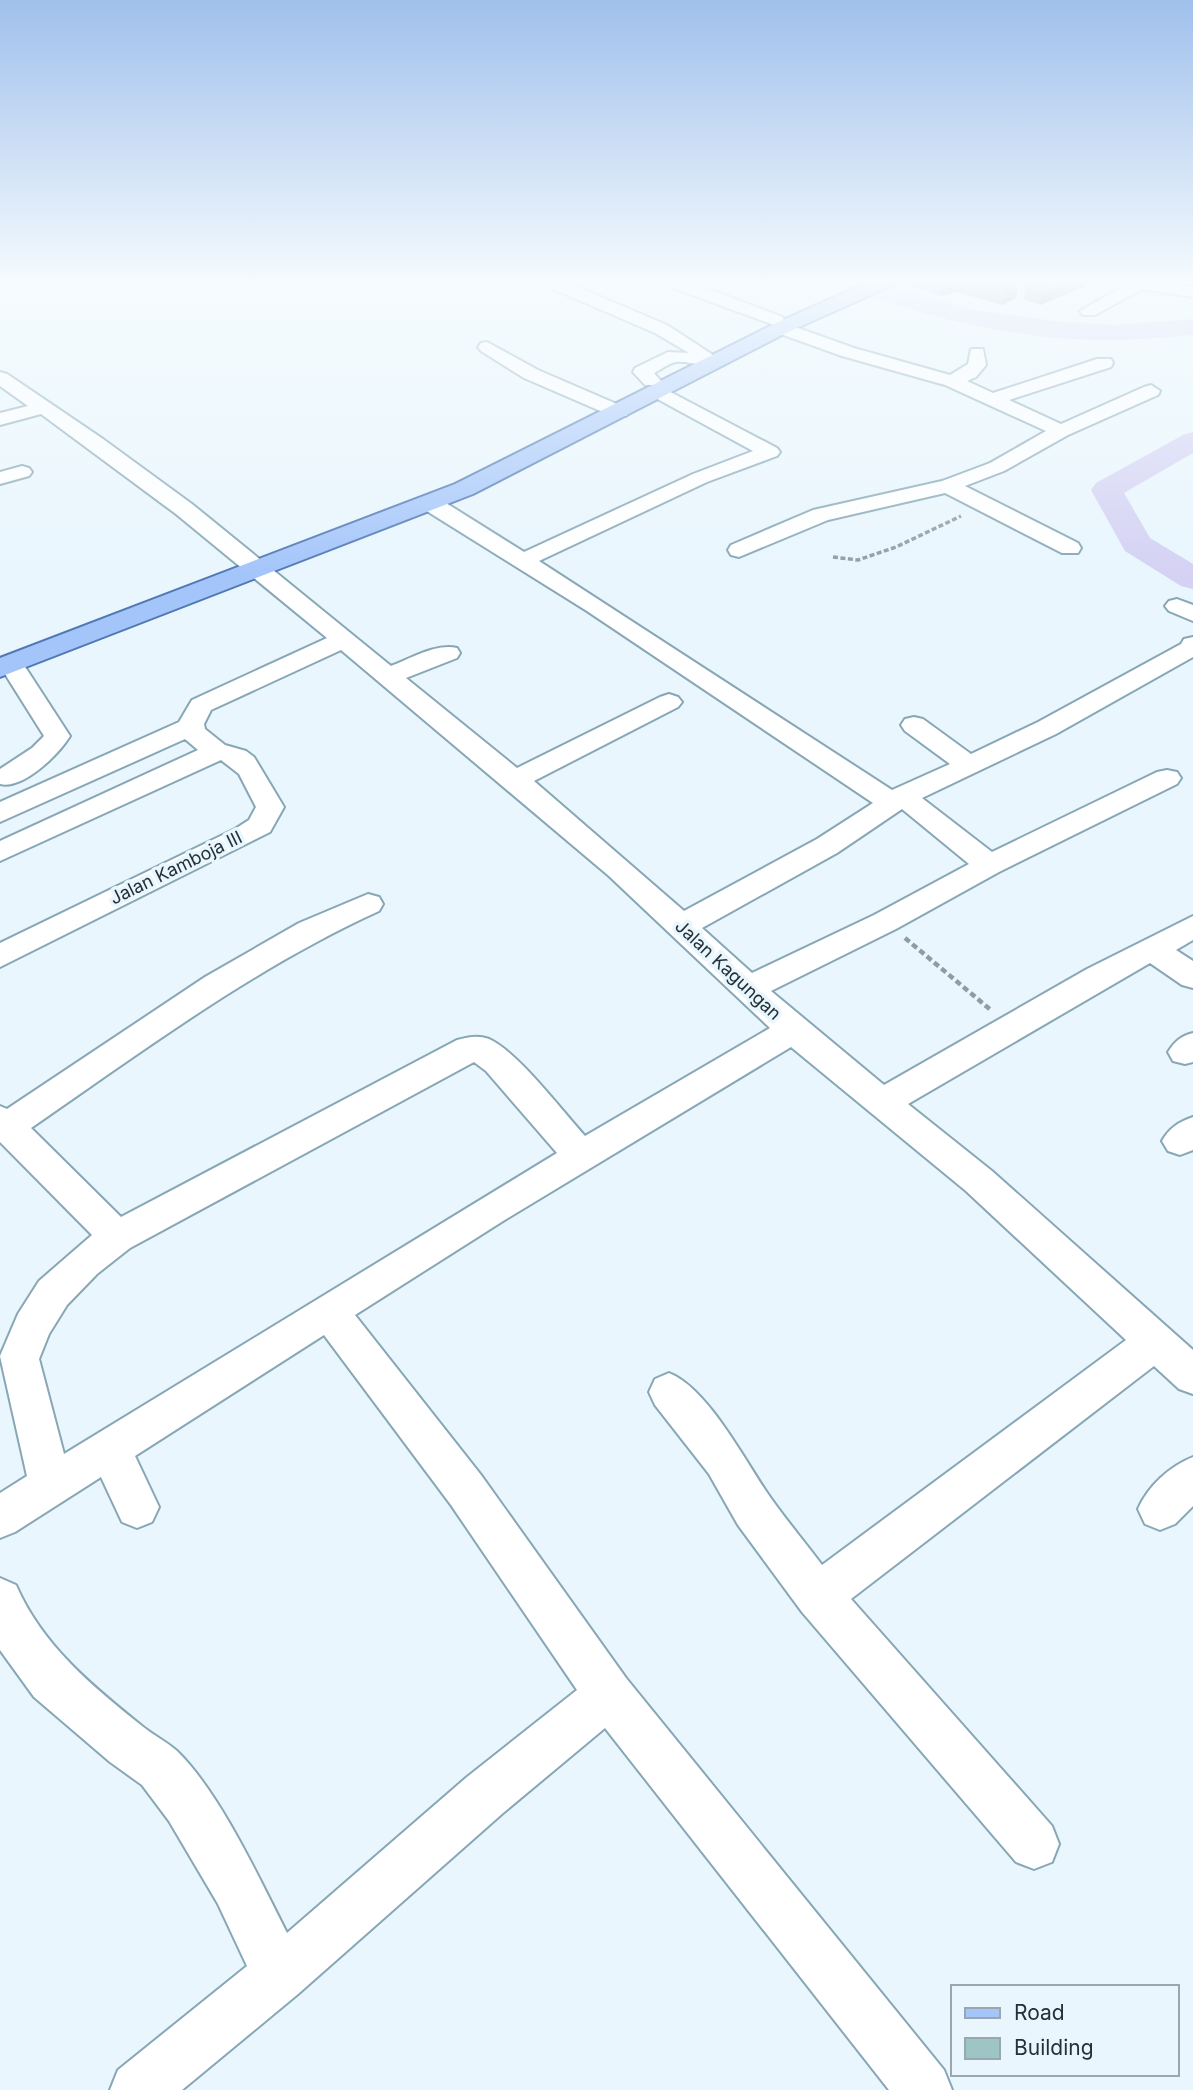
<svg xmlns="http://www.w3.org/2000/svg" width="1193" height="2090" font-family="Inter,sans-serif">
  <style>
    .lines { fill: none; stroke-linecap: round; stroke-linejoin: round }
    .river { fill: #d4d1f3; fill-rule: evenodd }
    .minor-casing { stroke: #87a7b6; stroke-width: 4 }
    .major-casing { stroke: #5078b4; stroke-width: 4 }
    .path-far1 { stroke: #8f9ca3; stroke-width: 3.5; stroke-dasharray: 5 2.5; stroke-linecap: butt }
    .path { stroke: #8f9ca3; stroke-width: 4.5; stroke-dasharray: 6 3.5; stroke-linecap: butt }
    .minor { fill: #fff; fill-rule: evenodd }
    .major { fill: #a4c5fa; fill-rule: evenodd }
    .wall { fill: #88a9aa }
    .shaded-wall { fill: #6f8a8b }
    .building { fill: #9ec5c6; stroke: #6f8a8b; stroke-width: 2 }
    .labels { text-anchor: middle; stroke-width: 7; stroke-linejoin: round; paint-order: stroke }
    .street-label { font-size: 18px; fill: #243138; stroke: #e9f6fd }
  </style>
  <rect width="100%" height="100%" fill="#e9f6fd"/>
  <g class="lines">
    <g class="river">
      <path d="M840 282H876L970 309 1061 322 1117 325 1193 319V335C1164 337 1136 340 1107 340 1017 340 927 318 843 287Z"/>
      <path d="M1193 432V453L1124 493 1150 538 1193 564V589L1181 586 1125 551 1091 490 1096 483 1183 435Z"/>
    </g>
    <g class="minor-casing">
      <g id="minor">
        <path d="M544 282H566L667 325 713 355C698 371 691 360 676 362 669 363 660 370 654 373L661 381 659 385H645L633 372 635 368 668 352 689 353 655 333 546 286Z"/>
        <path d="M666 282H690L783 317 784 323 854 348 950 375 968 364 971 349H983L986 365 976 377 967 381 993 393 1097 359H1111L1113 363 1111 367 1009 400 1061 424 1144 387 1151 385 1160 391 1158 395 1068 435 1004 471 965 486 1078 543 1081 548 1078 553H1062L945 493 828 520 739 557 731 555 728 550 731 545 813 510 942 481 990 463 1046 431 945 385 842 356 775 332 774 325 668 286Z"/>
        <path d="M1131 282H1161L1193 287V297L1142 289 1095 315H1083L1080 311Z"/>
        <path d="M487 342 538 370 626 408 629 412 626 416H612L524 378 481 351 478 347 481 343Z"/>
        <path d="M0 372 7 374 103 439 192 504 391 666C410 659 436 643 457 648L460 653 457 658 406 678 517 768 660 697 669 694 678 697 682 702 678 707 534 781 684 911 817 839 873 803 587 611 422 508 419 503 422 498H438L524 552 693 474 753 451 652 396 649 392 652 388 659 386 777 448 780 452 777 456 707 482 539 561 892 790 950 764 905 731 901 725 905 719 914 717 923 719 971 754 1038 722 1181 644 1184 639 1193 637V657L1056 734 922 798 992 852 1157 772 1167 770 1177 772 1181 778 1177 784 999 872 896 929 771 991 884 1085 1087 969 1193 916V940L1176 950 1193 961V988L1182 985 1150 963 908 1104 992 1171 1193 1350V1394L1179 1389 1154 1366 851 1599 1052 1826 1059 1844 1052 1862 1034 1869 1016 1862 802 1612 738 1525 709 1474 655 1405 649 1392 655 1379 669 1373C708 1388 746 1463 770 1497 786 1520 805 1542 822 1565L1126 1340 966 1191 791 1047 503 1221 355 1315 481 1475 626 1678 944 2070 952 2090H889L605 1728 503 1813 298 1994 182 2090H110L118 2070 247 1966 218 1904 169 1821 142 1785 110 1762 34 1697 0 1650V1578L16 1585C42 1645 92 1686 142 1726 153 1735 167 1742 177 1751 220 1793 259 1878 287 1933L467 1777 577 1690 451 1505 324 1335 135 1456 159 1507 152 1522 137 1528 122 1522 101 1477 15 1532 0 1538V1493L27 1476 0 1356 18 1314 39 1281 92 1235 0 1142V1106L7 1109 205 977 299 923 368 894 379 897 383 904 379 911C254 968 144 1050 31 1128L121 1217 457 1040C468 1037 478 1035 489 1039 517 1051 563 1112 585 1136L770 1028 609 876 341 650 211 710 204 724 205 729 225 745 246 751 254 757 284 807 270 832 0 967V943L235 829 249 820 256 807 239 774 221 760 0 861V841L198 750 185 739 0 822V802L179 722 192 700 327 638 176 514 41 414 0 425V413L28 406 0 386ZM902 809 969 864 874 915 752 973 702 928 837 853ZM474 1062 486 1071 557 1153 64 1454 39 1359 49 1334 67 1305 97 1274 130 1248Z"/>
        <path d="M22 466 29 468 32 472 29 476 0 484V472Z"/>
        <path d="M1177 599 1193 605V621L1169 611 1165 606 1169 601Z"/>
        <path d="M11 657 20 659 70 736C59 754 23 790 0 784V769L32 748 44 736 0 666 2 659Z"/>
        <path d="M1193 1033V1062L1185 1064 1173 1061 1168 1052C1175 1041 1181 1036 1193 1033Z"/>
        <path d="M1193 1117V1150L1180 1155 1168 1151 1162 1141C1169 1128 1179 1122 1193 1117Z"/>
        <path d="M1193 1457V1506L1175 1524 1160 1530 1145 1524 1138 1509C1148 1486 1170 1466 1193 1457Z"/>
      </g>
    </g>
    <g class="major-casing">
      <path id="major" d="M868 282H894L891 286 788 332 473 494 0 677V658L455 484 774 324Z"/>
    </g>
    <path class="path-far1" d="M833 557 858 560 896 547 961 516"/>
    <path class="path" d="M905 938 992 1011"/>
    <use href="#minor" class="minor"/>
    <use href="#major" class="major"/>
  </g>
  <path class="wall" d="M910 282H1095L1040 305 1024 299 1026 289 1029 288 1019 285 1016 298 1002 305 957 292 940 296 909 285Z"/>
  <g class="shaded-wall">
    <path d="M942 282H959L957 292 940 296Z"/>
    <path d="M1073 282H1095L1040 305 1042 295Z"/>
    <path d="M1019 283 1016 298 1002 305 1005 290Z"/>
  </g>
  <g class="building">
    <path d="M977 282H1015L1019 283 1005 290Z"/>
    <path d="M1044 282H1073L1042 295 1026 289Z"/>
  </g>
  <linearGradient id="sky" x2="0" y2="1"><stop stop-color="#a0c0ec"/><stop offset="0.49" stop-color="#f5fbfe"/><stop offset="1" stop-color="#f5fbfe" stop-opacity="0"/></linearGradient>
  <rect width="1193" height="575" fill="url(#sky)"/>
  <g class="labels">
    <g class="street-label">
      <text transform="translate(176 868) rotate(-26)" y="6">Jalan Kamboja III</text>
      <text transform="translate(728 970) rotate(43)" y="6">Jalan Kagungan</text>
    </g>
  </g>
  <rect x="951" y="1985" width="228" height="91" fill="#e9f6fd" stroke="#9aa7ae" stroke-width="2"/>
  <rect x="965" y="2008" width="35" height="10" fill="#a4c5fa" stroke="#9aa7ae" stroke-width="2"/>
  <text x="1014" y="2020" font-size="21" fill="#243138">Road</text>
  <rect x="965" y="2038" width="35" height="21" fill="#9ec5c6" stroke="#9aa7ae" stroke-width="2"/>
  <text x="1014" y="2055" font-size="21" fill="#243138">Building</text>
</svg>
